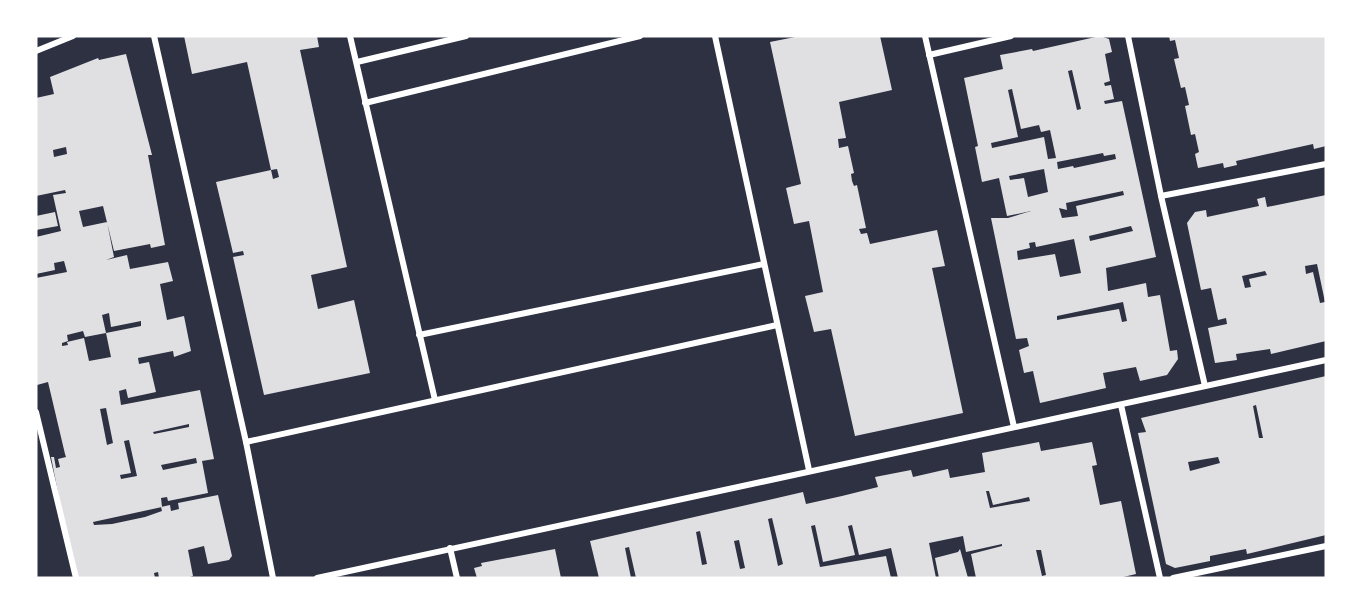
<svg xmlns="http://www.w3.org/2000/svg" width="1362" height="614" font-family="'Playfair Display',serif">
  <style>
    .building { fill: #e0e0e3; fill-rule: evenodd }
    .lines { fill: none; stroke-linecap: round; stroke-linejoin: round }
    .minor { stroke: #fff; stroke-width: 6 }
  </style>
  <rect width="100%" height="100%" fill="#2d3142"/>
  <g class="building">
    <path d="M184 36H317L319 47 300 50 347 267 311 275 318 309 354 300 370 373 264 395 233 257 244 255 243 251 233 253 216 182 271 170 273 179 279 177 277 169 271 170 247 62 192 74Z"/>
    <path d="M800 36H880L892 90 839 102 846 138 838 139 839 148 848 146 854 173 851 174 852 181 854 186 857 185 866 228 859 229 861 234 867 233 870 244 937 230 945 266 932 268 963 413 855 436 831 329 814 332 805 296 823 292 809 221 794 224 786 188 801 184 770 42Z"/>
    <path d="M1100 36 1109 39 1112 52 1105 54 1110 81 1104 83 1105 86 1111 85 1114 99 1104 101 1105 104 1122 101 1156 257 1106 268 1108 291 1146 283 1148 297 1160 295 1170 351 1177 350 1178 359 1167 375 1140 381 1136 367 1103 373 1106 388 1040 403 1033 371 1024 373 1019 350 1029 346 1027 338 1016 339 991 218H1008L1031 211 1007 216 999 178 982 182 975 147 978 146 964 78 1003 69 1000 55 1032 49 1033 51ZM1072 70 1081 109 1077 110 1068 71ZM1012 89 1021 129 1039 125 1041 132 1050 130 1056 158 1048 159 1044 137 992 148 991 143 1018 137 1008 90ZM1103 153 1104 156 1115 154 1116 159 1074 168 1073 166 1058 169 1057 162ZM1044 169 1048 192 1028 197 1024 178 1010 180 1009 176ZM1123 191 1124 195 1076 206 1078 216 1062 218 1059 208 1067 210 1066 203ZM1131 226 1133 231 1090 241 1089 236ZM1074 239 1081 273 1060 277 1055 254 1018 260 1017 251 1030 248 1029 243 1035 242 1036 247ZM1123 302 1127 321 1122 322 1119 309 1057 320V316Z"/>
    <path d="M1169 36H1326V146L1314 149 1313 144 1236 161 1237 165 1224 168 1223 163 1198 168 1195 154 1199 152 1195 134 1191 135 1185 106 1189 105 1185 87 1181 88 1174 59 1179 58 1175 40 1170 41Z"/>
    <path d="M126 54 152 155H148L165 245 151 248 150 244 114 251 103 206 79 211 83 227 107 222 114 257 106 260 127 255 130 269 168 262 173 281 160 284 167 320 184 316 191 351 174 357 173 351 138 358 139 364 149 362 156 392 128 398 126 389 119 391 121 405 200 390 214 459 202 461 208 493 168 501 167 497 161 498 162 507 93 522 94 525 112 524 145 517 162 511 161 507 170 505 171 511 179 509 178 503 218 495 232 556 229 560 208 564 204 546 188 550 193 576 187 578H159L158 572 154 573 155 578H75L51 457H54L56 468 60 467 58 459 66 457 65 454 48 382 37 385 36 380V278L67 272 64 261 54 263 55 270 36 274V237L61 231 53 195 66 193 65 190 36 196V98L54 94 50 77 98 58 99 60ZM66 147 67 154 54 157 53 150ZM109 313 111 327 141 321V326L106 333 102 315ZM83 331 85 337 106 333 111 357 89 361 84 338 67 342 68 345 62 346V343L68 341 67 335ZM106 408 113 443 107 445 100 409ZM189 424V427L154 434 153 432ZM129 440 137 476 121 479 120 475 131 473 124 441ZM196 458 197 463 163 470 161 465Z"/>
    <path d="M1326 195V341L1271 354 1270 349 1236 354 1237 360 1215 363 1208 328 1227 324 1226 318 1218 320 1211 288 1201 290 1187 223 1195 212 1206 210 1207 217 1259 206 1257 199 1265 197 1267 207ZM1317 264 1325 302 1320 303 1313 272 1306 274 1305 266ZM1265 271 1267 275 1249 279 1251 287 1245 288 1242 276Z"/>
    <path d="M55 212 58 226 36 230V216Z"/>
    <path d="M1326 376V535L1247 554 1246 549 1210 556V561L1175 568 1166 564 1138 433 1146 432 1141 418ZM1256 405 1263 438H1259L1253 406ZM1218 457 1220 463 1190 471 1188 462Z"/>
    <path d="M1039 442 1041 451 1092 442 1097 465 1092 466 1100 505 1121 501 1136 574 1119 578H976L971 554 1002 546V544L966 552 963 536 929 543 936 578H898L891 548 859 555 852 525 848 526 855 555 823 562 815 525 811 526 820 567 886 556 891 578H636L629 547 625 548 631 578H599L590 541 803 492 806 504 842 496 878 487 875 477 911 470 913 477 948 469 950 478 985 472 982 453ZM986 491H989L993 505 1029 497 1030 501 990 508ZM772 518 783 564 778 566 768 519ZM700 531 707 564 702 565 696 532ZM739 540 745 568 740 569 734 541ZM1036 550H1041L1046 575 1042 576Z"/>
    <path d="M555 549 561 578H477L474 568 482 566 481 563Z"/>
    <path d="M960 549 968 578H939L935 558 958 552Z"/>
  </g>
  <g class="lines">
    <g class="minor">
      <path d="M154 36 246 442 273 578"/>
      <path d="M350 36 435 400"/>
      <path d="M715 36 809 470"/>
      <path d="M925 36 1014 427"/>
      <path d="M1128 36 1161 196 1205 386"/>
      <path d="M36 51 73 36"/>
      <path d="M929 55 1011 36"/>
      <path d="M357 62 466 36"/>
      <path d="M365 103 640 36"/>
      <path d="M1161 196 1326 164"/>
      <path d="M419 335 764 264"/>
      <path d="M1121 405 1160 578"/>
      <path d="M36 412 76 578"/>
      <path d="M246 442 777 325"/>
      <path d="M450 548 457 578"/>
      <path d="M317 578 1326 360"/>
      <path d="M1173 578 1326 546"/>
    </g>
  </g>
  <rect width="1362" height="614" fill="none" stroke="#ffffff" stroke-width="75"/>
</svg>
